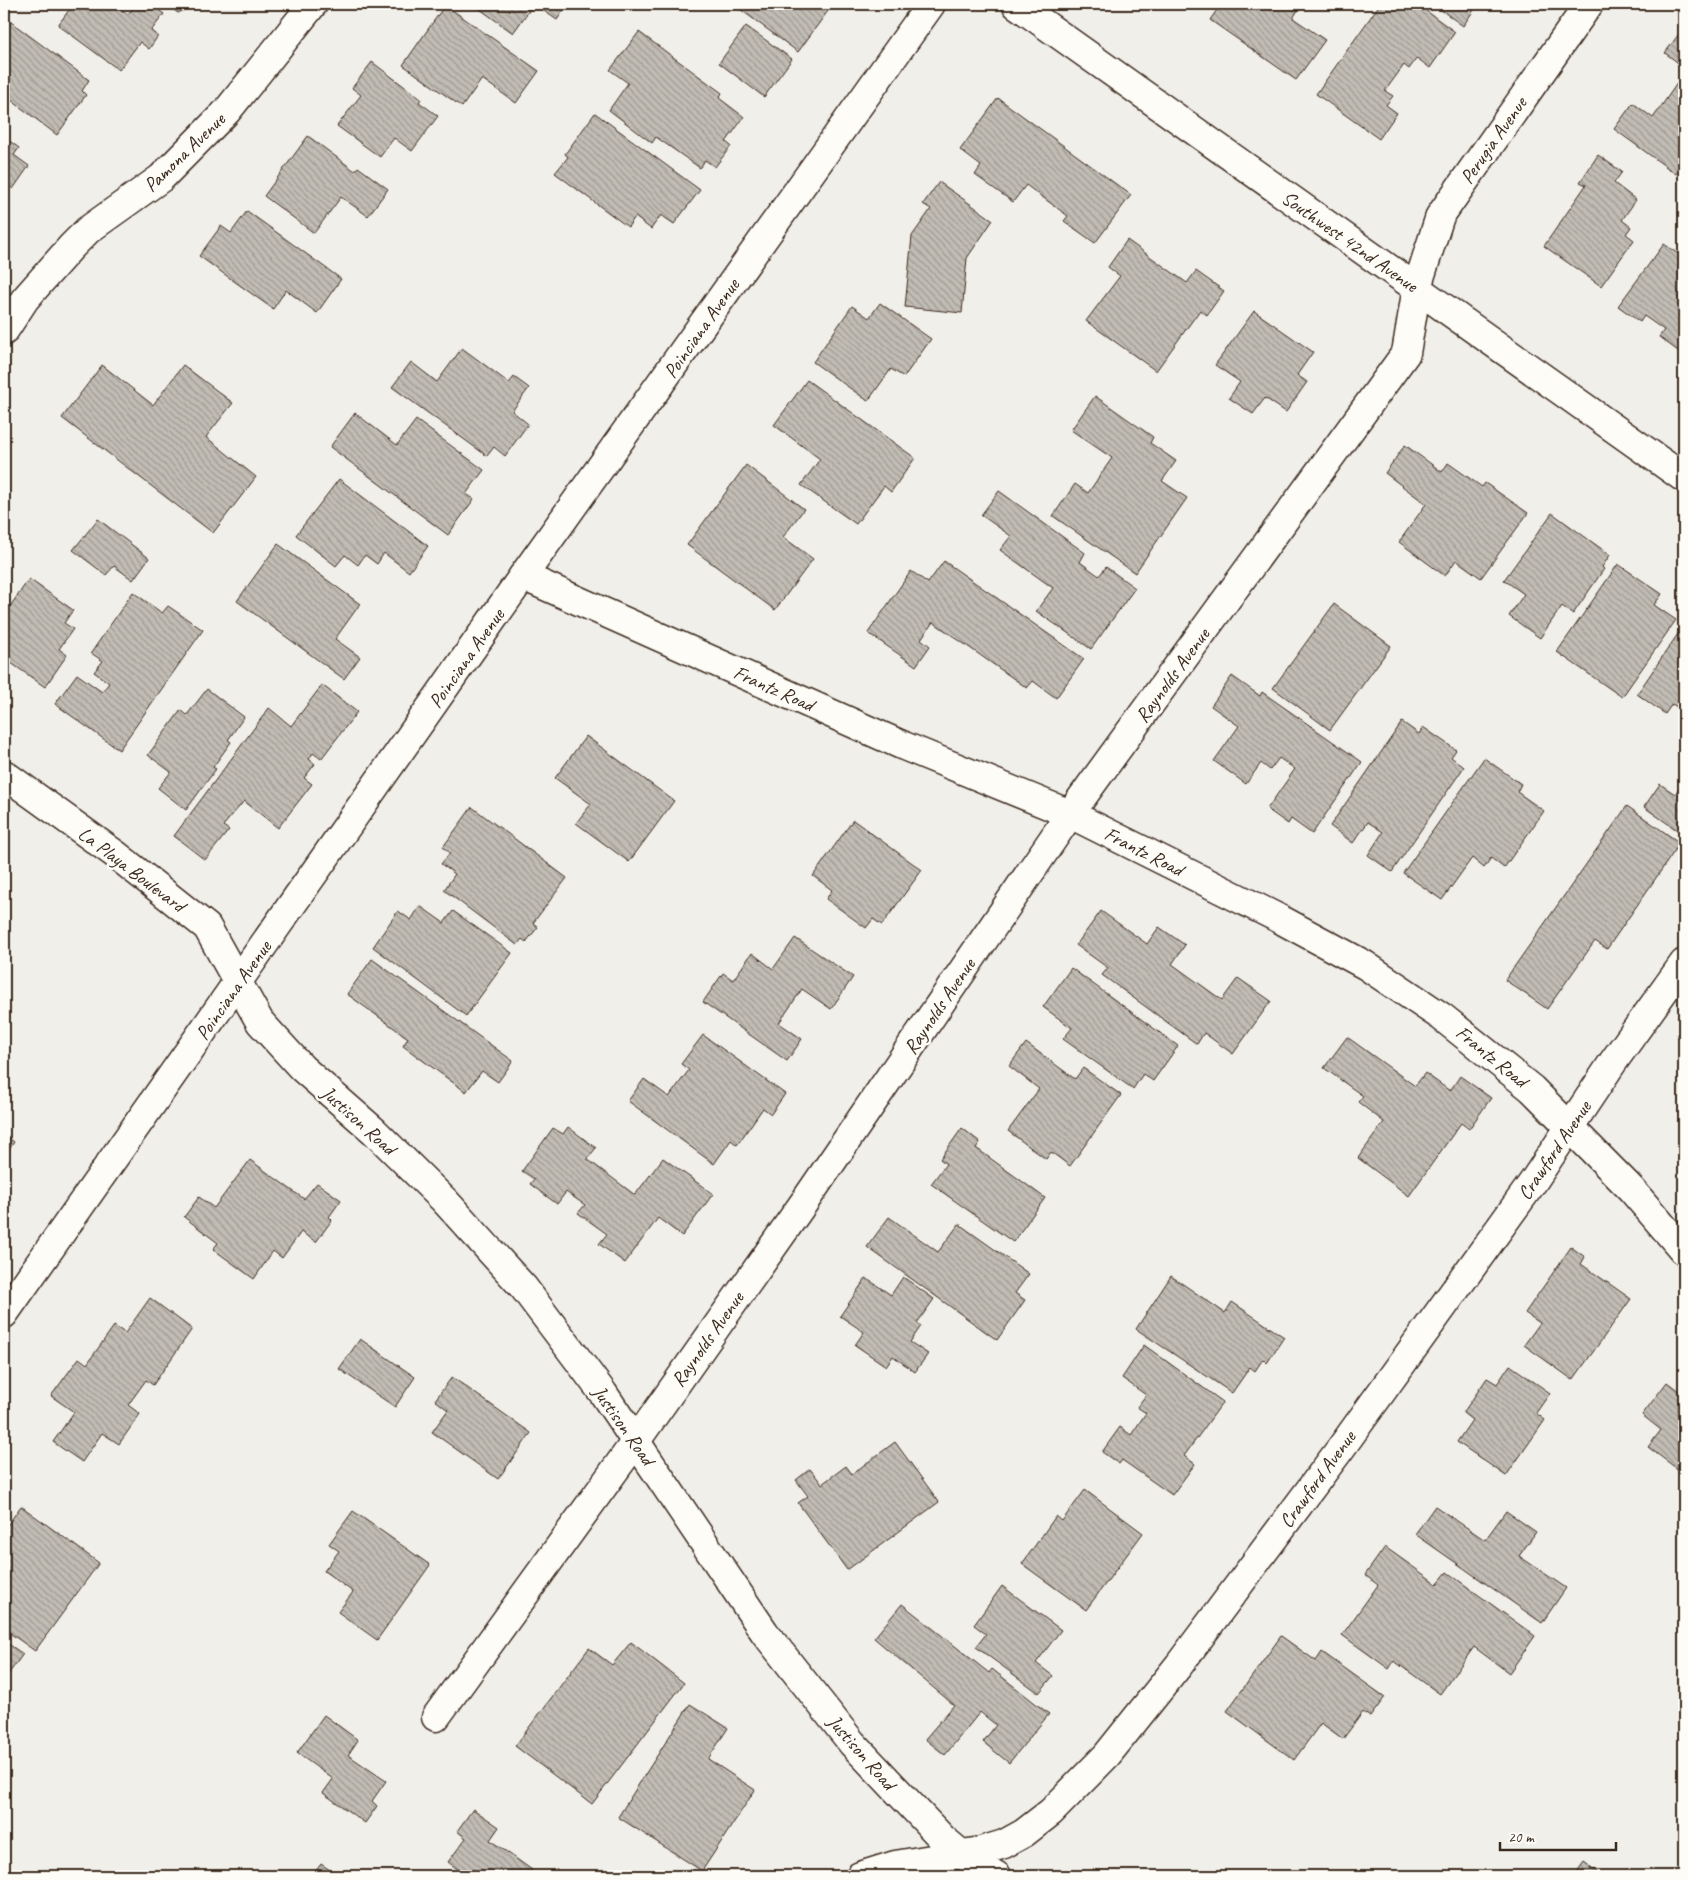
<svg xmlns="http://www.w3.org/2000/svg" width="1688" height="1880" font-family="Caveat,sans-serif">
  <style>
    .building { fill: url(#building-back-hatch); stroke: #3b2a1e }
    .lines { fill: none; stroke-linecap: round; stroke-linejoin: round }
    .minor-casing { stroke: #3b2a1e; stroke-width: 31 }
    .major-casing { stroke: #3b2a1e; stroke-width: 31 }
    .minor { stroke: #fdfcf7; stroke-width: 28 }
    .major { stroke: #fdfcf7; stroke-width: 28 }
    .labels { text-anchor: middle; stroke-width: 5; stroke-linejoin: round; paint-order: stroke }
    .street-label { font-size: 20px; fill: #3b2a1e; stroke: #fdfcf7 }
  </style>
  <defs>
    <pattern id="building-back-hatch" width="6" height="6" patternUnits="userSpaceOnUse" patternTransform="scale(1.25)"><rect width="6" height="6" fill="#c1bcb4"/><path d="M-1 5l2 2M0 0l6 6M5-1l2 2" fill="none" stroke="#9e9992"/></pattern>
  </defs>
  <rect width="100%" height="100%" fill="#f1efea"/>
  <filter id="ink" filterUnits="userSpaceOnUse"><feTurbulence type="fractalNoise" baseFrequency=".02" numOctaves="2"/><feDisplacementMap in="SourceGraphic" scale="10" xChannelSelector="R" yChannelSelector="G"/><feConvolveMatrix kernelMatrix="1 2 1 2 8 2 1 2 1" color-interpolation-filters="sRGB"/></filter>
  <g filter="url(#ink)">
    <g class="building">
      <path d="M69 4H113L128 14 136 4H150L164 14 151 31 158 36 149 49 140 42 119 70 58 25 72 6Z"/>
      <path d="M166 4H207L201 7 194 5 178 13Z"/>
      <path d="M473 4H568L557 20 534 4 513 33Z"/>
      <path d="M733 4H833L798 52Z"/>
      <path d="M1221 4H1295L1300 7 1293 18 1325 40 1296 80 1210 20Z"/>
      <path d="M1380 4H1417L1455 32 1430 68 1417 58 1409 69 1404 65 1385 91 1393 96 1386 105 1397 113 1379 139 1316 94Z"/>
      <path d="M1433 4H1478L1463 26Z"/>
      <path d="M445 5 539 71 516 103 482 79 462 107 403 65Z"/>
      <path d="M11 22 89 80 82 91 86 95 57 135 7 97 4 100V32Z"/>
      <path d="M746 26 792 59 764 97 719 63Z"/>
      <path d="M1684 27V67L1665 53Z"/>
      <path d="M639 32 722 93 719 98 744 117 726 142 731 146 715 167 705 160 700 168 656 137 652 143 609 110 628 83 610 70Z"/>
      <path d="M372 62 421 99 419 102 438 116 412 151 394 138 380 157 337 126 361 95 352 88Z"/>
      <path d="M1678 82 1684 86V170L1681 168 1676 174 1614 129 1633 103 1653 118Z"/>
      <path d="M998 98 1131 195 1095 243 1064 221 1068 216 1026 185 1013 202 975 175 981 166 960 150Z"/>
      <path d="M595 113 700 190 674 224 661 215 651 229 635 217 628 227 555 173 568 157 565 154Z"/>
      <path d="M308 136 355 171 358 167 388 189 368 216 341 197 314 233 264 196Z"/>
      <path d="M4 137 19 148 14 155 29 166 13 189 4 182Z"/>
      <path d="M1598 155 1622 172 1614 183 1636 200 1622 220 1631 227 1626 234 1634 240 1601 286 1544 246 1586 185 1580 182Z"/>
      <path d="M939 182 993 220 967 258 962 313 905 307 912 236 931 209 923 204Z"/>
      <path d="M247 211 341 279 317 313 286 290 273 309 199 256 221 226 231 233Z"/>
      <path d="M1127 240 1187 283 1196 271 1224 291 1207 315 1200 310 1156 371 1086 321 1120 276 1108 267Z"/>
      <path d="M1664 244 1684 258 1678 268 1684 273V352L1682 354 1659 337 1664 330 1644 316 1640 322 1618 306Z"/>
      <path d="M880 303 931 339 904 377 891 369 868 401 813 362 852 306 869 318Z"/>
      <path d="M1254 311 1313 352 1297 375 1307 382 1286 412 1265 398 1253 414 1229 398 1240 382 1215 365Z"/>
      <path d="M462 348 509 383 514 377 529 388 512 411 528 424 505 456 494 447 487 456 392 387 411 362 437 382Z"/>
      <path d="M102 365 153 405 183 365 233 403 206 437 256 477 213 533 62 418Z"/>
      <path d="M807 380 915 458 891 492 884 486 856 524 801 485 820 459 774 425Z"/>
      <path d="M1095 396 1153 437 1150 443 1176 461 1162 481 1187 498 1135 573 1053 516 1075 484 1088 493 1112 458 1071 430Z"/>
      <path d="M355 413 397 445 416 420 484 470 466 494 474 499 448 535 330 447Z"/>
      <path d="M1405 445 1442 472 1448 463 1482 487 1485 483 1528 513 1481 578 1456 560 1445 576 1399 542 1426 504 1385 473Z"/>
      <path d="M746 465 804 509 783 537 813 559 775 610 687 545Z"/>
      <path d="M339 479 428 546 409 572 384 553 377 564 365 555 358 565 345 555 336 566 296 535Z"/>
      <path d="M999 491 1085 553 1080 562 1099 576 1106 567 1135 588 1091 649 1036 611 1053 588 1000 550 1011 536 981 515Z"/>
      <path d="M1552 513 1610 555 1602 567 1604 569 1573 614 1562 606 1540 638 1509 616 1524 594 1504 580Z"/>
      <path d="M98 519 149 558 133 580 114 566 106 575 73 550Z"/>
      <path d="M278 544 360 604 335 639 360 657 344 679 237 601Z"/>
      <path d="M944 561 1084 659 1056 698 1033 681 1027 688 933 622 921 639 930 646 916 666 868 633 911 571 928 583Z"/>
      <path d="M1618 564 1662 594 1654 605 1676 620 1622 697 1557 652Z"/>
      <path d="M29 579 73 610 64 623 73 629 59 649 67 655 45 687 4 658V652L9 644 4 640V615Z"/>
      <path d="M133 592 162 613 168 606 203 630 119 750 55 704 77 674 102 692 109 683 94 672 103 661 91 653Z"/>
      <path d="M1334 604 1391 646 1330 730 1273 688Z"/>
      <path d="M1684 625V711L1672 704 1665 714 1637 694Z"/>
      <path d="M1232 676 1260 696 1262 692 1362 762 1312 834 1291 819 1288 824 1267 809 1295 769 1279 758 1270 770 1261 763 1246 784 1214 761 1239 726 1211 706Z"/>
      <path d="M322 685 357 712 321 759 313 753 309 759 315 764 304 778 312 784 278 828 244 801 223 826 229 830 205 860 174 836 269 708 291 726Z"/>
      <path d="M207 689 244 717 228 740 231 742 213 767 216 769 186 810 158 788 171 772 148 755 181 710 187 715Z"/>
      <path d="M1402 722 1419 734 1423 727 1456 750 1451 757 1464 767 1392 872 1368 855 1383 832 1368 822 1353 843 1330 826Z"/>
      <path d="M586 736 674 801 629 862 576 823 591 804 555 778Z"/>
      <path d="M1484 758 1521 784 1517 792 1544 811 1504 868 1491 858 1484 868 1472 858 1442 900 1403 873Z"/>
      <path d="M1684 780V835L1644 807 1660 784 1675 794Z"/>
      <path d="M1627 806 1680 843 1607 949 1595 941 1547 1009 1505 980Z"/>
      <path d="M472 807 567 878 533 923 538 927 526 942 522 939 517 945 444 890 455 874 441 864 450 853 443 847Z"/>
      <path d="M853 820 922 870 882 925 873 919 866 928 826 899 832 890 813 876Z"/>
      <path d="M420 906 444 923 453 911 512 953 466 1016 373 947 398 911 411 920Z"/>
      <path d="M1101 911 1147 944 1159 927 1185 945 1172 964 1222 1000 1238 978 1271 1001 1233 1054 1204 1033 1197 1044 1102 975 1108 968 1076 945Z"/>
      <path d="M795 938 853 977 831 1009 802 989 779 1023 802 1039 787 1061 703 1002 723 973 733 980 752 953 773 969Z"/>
      <path d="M372 959 513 1061 498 1082 482 1071 466 1092 403 1046 408 1038 347 994Z"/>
      <path d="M1071 968 1178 1046 1153 1081 1143 1074 1133 1089 1063 1039 1072 1028 1043 1007Z"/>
      <path d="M703 1035 785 1094 771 1114 763 1108 737 1145 731 1140 714 1164 628 1101 644 1079 669 1097 689 1070 681 1064Z"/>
      <path d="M1347 1037 1415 1086 1425 1073 1450 1091 1460 1076 1491 1098 1469 1129 1461 1123 1409 1196 1358 1158 1384 1122 1358 1102 1363 1096 1324 1068Z"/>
      <path d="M1026 1043 1075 1079 1083 1068 1121 1095 1070 1166 1051 1152 1046 1159 1008 1131 1039 1089 1009 1066Z"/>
      <path d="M568 1127 596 1148 587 1159 635 1195 663 1158 713 1194 682 1236 658 1218 625 1263 599 1244 607 1234 578 1213 585 1205 566 1192 557 1204 530 1184 534 1179 522 1171 553 1128 563 1134Z"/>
      <path d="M962 1128 980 1142 976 1148 1045 1198 1013 1242 931 1184 946 1164 940 1159Z"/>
      <path d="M4 1134 14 1142 4 1157Z"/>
      <path d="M250 1160 304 1199 317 1183 341 1200 329 1217 332 1220 316 1242 301 1232 282 1258 273 1251 254 1279 213 1249 218 1243 184 1217 199 1197 214 1208Z"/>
      <path d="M889 1217 938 1252 959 1224 1029 1274 1015 1293 1025 1300 997 1340 867 1247Z"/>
      <path d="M1571 1247 1585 1257 1581 1264 1631 1299 1573 1380 1524 1345 1540 1323 1525 1313Z"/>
      <path d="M1171 1276 1225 1313 1232 1302 1284 1337 1267 1363 1263 1359 1255 1371 1250 1367 1232 1393 1136 1329Z"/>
      <path d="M903 1277 934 1299 917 1323 921 1326 910 1342 928 1354 915 1372 893 1356 886 1366 855 1345 864 1332 840 1316 866 1278 891 1295Z"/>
      <path d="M150 1298 192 1329 153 1385 146 1380 128 1405 140 1414 119 1444 102 1433 82 1462 53 1442 74 1412 51 1396 79 1358 87 1364 114 1326 125 1333Z"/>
      <path d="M360 1339 415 1377 395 1407 339 1369Z"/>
      <path d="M1144 1345 1223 1402 1184 1456 1195 1464 1172 1495 1122 1460 1119 1464 1102 1452 1120 1427 1131 1435 1146 1413 1137 1407 1146 1395 1122 1378Z"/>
      <path d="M1510 1365 1550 1393 1536 1413 1545 1420 1506 1476 1457 1442 1472 1420 1463 1413 1487 1378 1497 1384Z"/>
      <path d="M452 1377 531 1433 498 1479 432 1432 448 1410 435 1400Z"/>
      <path d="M1667 1382 1684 1395V1400L1677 1410 1684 1415V1474L1648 1447 1661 1430 1642 1415Z"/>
      <path d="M895 1442 939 1502 847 1570 798 1503 808 1496 796 1480 810 1469 822 1484 846 1466 852 1474Z"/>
      <path d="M1085 1490 1143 1533 1086 1610 1022 1564 1056 1516 1062 1521Z"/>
      <path d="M21 1506 99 1563 35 1651 4 1629V1530Z"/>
      <path d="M1435 1506 1485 1540 1506 1511 1536 1532 1519 1556 1566 1588 1542 1623 1415 1534Z"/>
      <path d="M353 1511 430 1565 377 1640 338 1612 353 1592 324 1571 339 1551 329 1544Z"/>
      <path d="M1385 1547 1437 1584 1447 1572 1535 1636 1509 1673 1474 1647 1440 1694 1394 1661 1389 1669 1342 1635 1378 1585 1365 1575Z"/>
      <path d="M1002 1586 1061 1630 1036 1663 1053 1676 1039 1693 976 1647 986 1634 974 1625Z"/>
      <path d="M902 1604 989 1673 992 1669 1049 1714 1009 1763 983 1742 996 1725 980 1712 945 1755 925 1739 954 1705 874 1638Z"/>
      <path d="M1281 1636 1316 1661 1322 1652 1385 1697 1370 1717 1363 1712 1343 1739 1321 1723 1294 1760 1227 1711Z"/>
      <path d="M4 1641 23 1654 4 1680Z"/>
      <path d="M631 1642 684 1683 592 1804 515 1746 589 1648 612 1665Z"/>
      <path d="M690 1704 728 1728 708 1759 755 1790 702 1871 618 1817Z"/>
      <path d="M324 1715 358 1740 348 1755 386 1781 372 1801 377 1806 365 1823 323 1793 333 1779 297 1753Z"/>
      <path d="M473 1809 499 1827 490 1840 532 1870 528 1876H467L448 1862 466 1838 457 1831Z"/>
      <path d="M1584 1862 1603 1876H1574Z"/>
      <path d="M321 1864 339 1876H312Z"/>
    </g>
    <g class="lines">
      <g class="minor-casing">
        <g id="minor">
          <path d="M4 331 25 299 71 247 88 230 161 178 227 111 313 4"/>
          <path d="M523 576 904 746 1070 814 1278 918 1365 965 1442 1017 1532 1089 1631 1189 1684 1251"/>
          <path d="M4 774 115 854 207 927 260 1022 302 1068 374 1131 445 1201 524 1288 603 1393 765 1633 852 1743 942 1838 961 1854 997 1876"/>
          <path d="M4 1314 523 576 931 4"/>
          <path d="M436 1717 636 1441 805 1201 1070 814 1406 353 1417 287 1440 216 1589 4"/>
          <path d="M860 1876 895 1865 981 1851 1004 1844 1024 1833 1051 1812 1107 1755 1179 1665 1341 1448 1533 1182 1613 1062 1684 963"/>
        </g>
      </g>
      <g class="major-casing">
        <path id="major" d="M1016 4 1684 478"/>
      </g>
      <use href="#minor" class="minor"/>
      <use href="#major" class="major"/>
    </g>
  </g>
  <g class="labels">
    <g class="street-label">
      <text transform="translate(1493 140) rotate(-55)" y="7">Perugia Avenue</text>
      <text transform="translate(184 152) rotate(-44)" y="7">Pamona Avenue</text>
      <text transform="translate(1350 241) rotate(35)" y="7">Southwest 42nd Avenue</text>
      <text transform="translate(701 328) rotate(-55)" y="7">Poinciana Avenue</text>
      <text transform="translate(466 658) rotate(-55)" y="7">Poinciana Avenue</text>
      <text transform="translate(1172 675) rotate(-54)" y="7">Raynolds Avenue</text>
      <text transform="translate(774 688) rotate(24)" y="7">Frantz Road</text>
      <text transform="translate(1144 851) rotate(27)" y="7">Frantz Road</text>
      <text transform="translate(132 869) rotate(37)" y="7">La Playa Boulevard</text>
      <text transform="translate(233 990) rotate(-55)" y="7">Poinciana Avenue</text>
      <text transform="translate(939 1006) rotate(-56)" y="7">Raynolds Avenue</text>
      <text transform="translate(1492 1056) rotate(39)" y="7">Frantz Road</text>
      <text transform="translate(359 1120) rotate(42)" y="7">Justison Road</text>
      <text transform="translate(1554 1150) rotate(-56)" y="7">Crawford Avenue</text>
      <text transform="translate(707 1339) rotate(-55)" y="7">Raynolds Avenue</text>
      <text transform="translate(624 1425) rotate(55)" y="7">Justison Road</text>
      <text transform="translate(1317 1479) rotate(-54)" y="7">Crawford Avenue</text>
      <text transform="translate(862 1752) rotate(49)" y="7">Justison Road</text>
    </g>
  </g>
  <rect width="1688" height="1880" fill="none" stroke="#fdfcf7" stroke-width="20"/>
  <rect x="10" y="10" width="1668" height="1860" fill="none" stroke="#3b2a1e" stroke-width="2" filter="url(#ink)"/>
  <path d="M1500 1842v8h116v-8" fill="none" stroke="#3b2a1e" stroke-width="2.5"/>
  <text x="1508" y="1842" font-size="15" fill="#3b2a1e" stroke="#fdfcf7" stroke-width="4" paint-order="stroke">20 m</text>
</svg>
